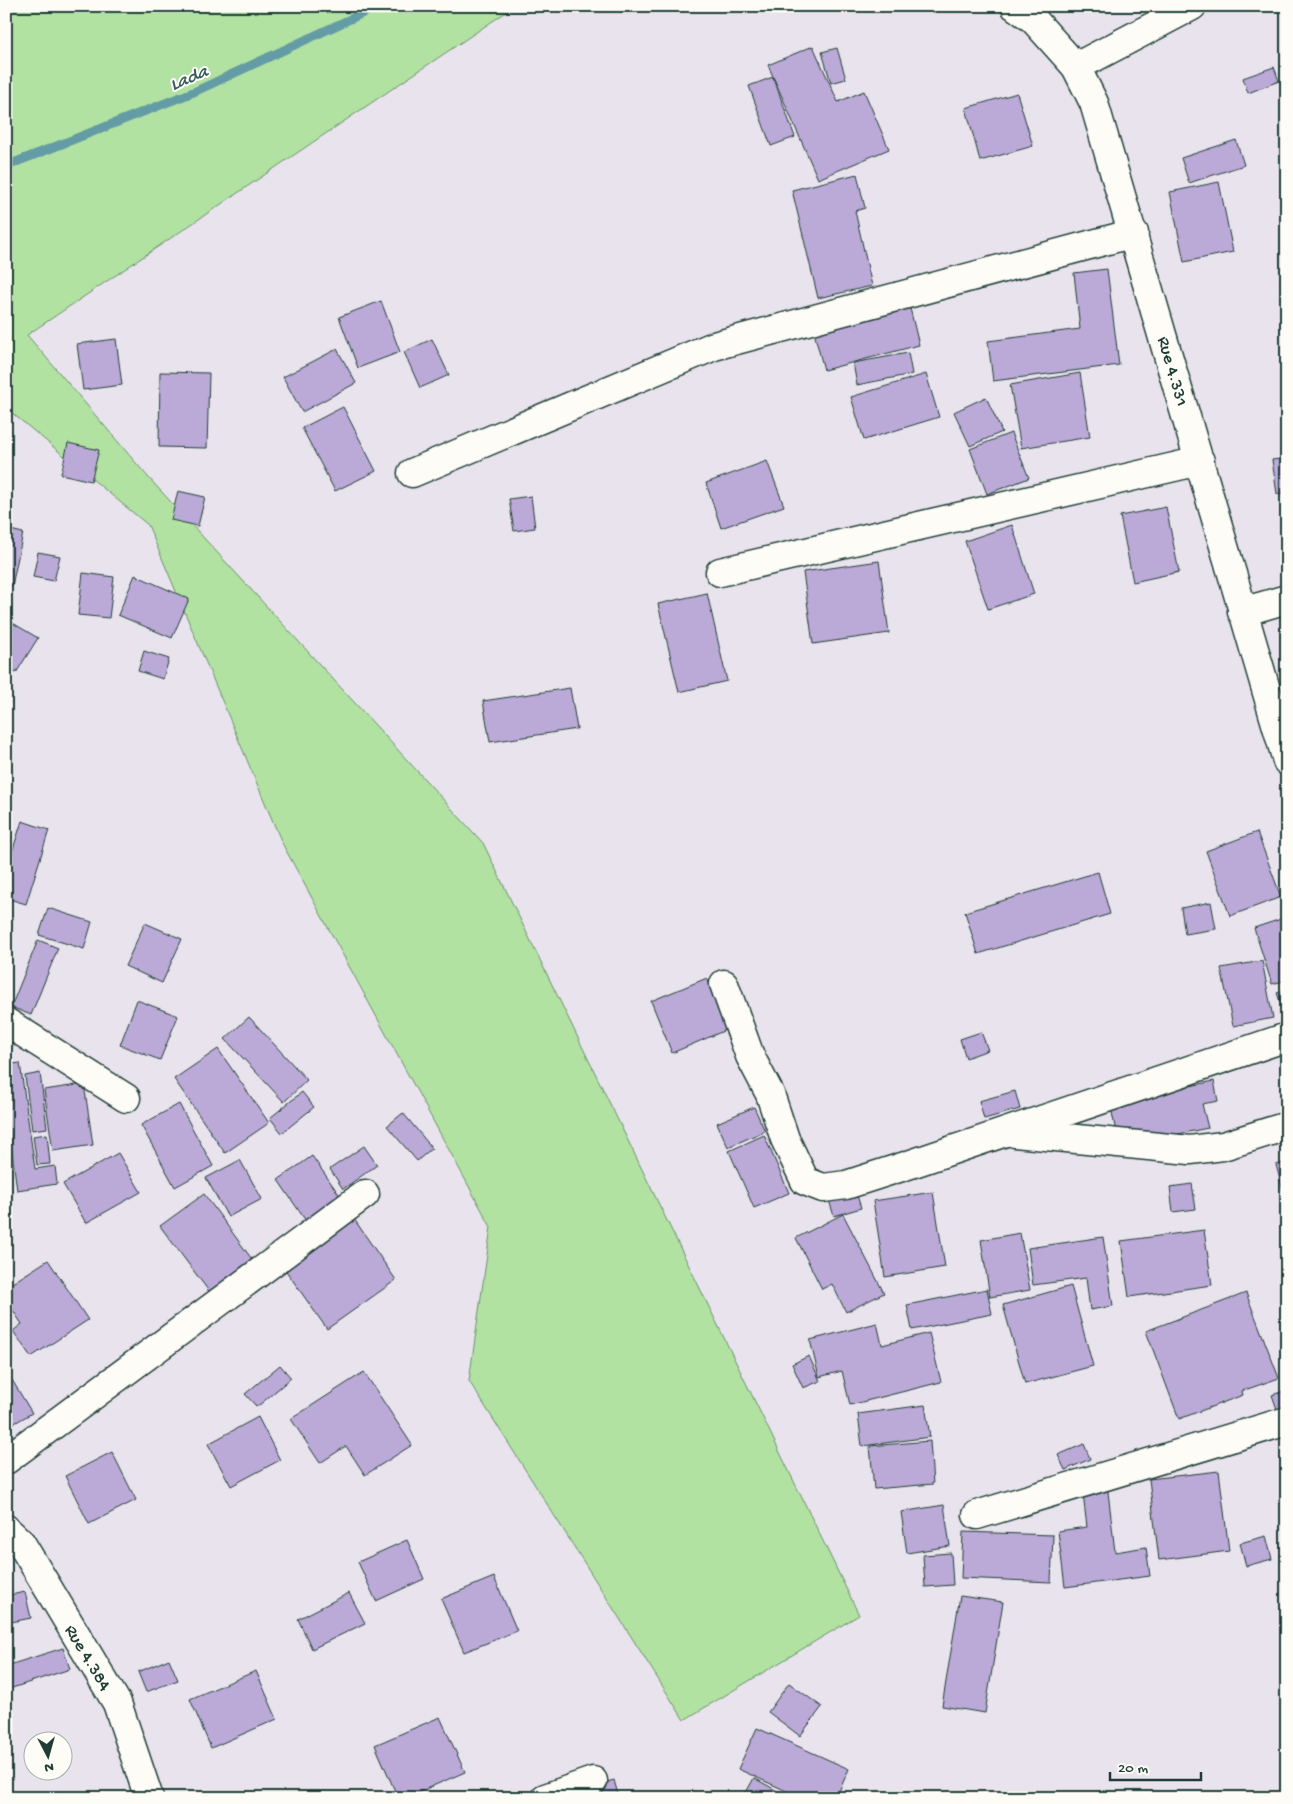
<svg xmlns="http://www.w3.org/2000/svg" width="1293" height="1804" font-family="'Gochi Hand',sans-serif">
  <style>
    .green { fill: #b2e2a2; stroke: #68906b }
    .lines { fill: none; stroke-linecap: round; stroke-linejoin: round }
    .stream { stroke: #639ca5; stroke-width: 9 }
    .building { fill: #bba9d8; stroke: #1f3d34 }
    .minor-casing { stroke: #1f3d34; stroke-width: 31 }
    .minor { stroke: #fdfcf7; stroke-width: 28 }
    .labels { text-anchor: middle; stroke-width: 4; stroke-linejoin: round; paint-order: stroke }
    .street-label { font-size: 18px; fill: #1f3d34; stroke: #fdfcf7 }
    .water-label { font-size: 19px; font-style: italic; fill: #365d5a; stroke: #fdfcf7 }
  </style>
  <rect width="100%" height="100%" fill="#e9e3ee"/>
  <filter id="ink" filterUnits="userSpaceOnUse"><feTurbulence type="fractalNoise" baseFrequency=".02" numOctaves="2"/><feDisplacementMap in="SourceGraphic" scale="10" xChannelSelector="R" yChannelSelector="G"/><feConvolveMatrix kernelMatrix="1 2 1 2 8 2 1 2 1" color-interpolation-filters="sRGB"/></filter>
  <g filter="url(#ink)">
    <path class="green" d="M6 6H515L27 335 148 477 483 843 859 1615 684 1720 469 1381 491 1227 282 843 148 525 6 408Z"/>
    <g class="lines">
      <path class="stream" d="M6 166 196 91 378 6"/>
    </g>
    <g class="building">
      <path d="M813 46 838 102 864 91 889 149 818 179 768 65Z"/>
      <path d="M837 48 846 79 831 83 822 52Z"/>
      <path d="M1274 67 1279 81 1248 93 1243 78Z"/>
      <path d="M773 77 795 137 771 146 749 86Z"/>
      <path d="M1017 93 1033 146 980 161 966 108Z"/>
      <path d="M1236 140 1244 165 1189 183 1181 158Z"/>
      <path d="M857 174 865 208 855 211 872 286 818 298 792 190Z"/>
      <path d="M1219 182 1233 252 1184 262 1170 192Z"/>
      <path d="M1107 269 1119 365 993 381 988 341 1080 329 1074 273Z"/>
      <path d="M907 296 919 345 824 370 811 321Z"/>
      <path d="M381 301 400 352 358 368 339 317Z"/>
      <path d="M116 339 122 385 83 390 77 344Z"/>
      <path d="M432 339 449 375 420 388 404 352Z"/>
      <path d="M337 349 356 383 302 412 283 377Z"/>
      <path d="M908 353 912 374 857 385 853 363Z"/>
      <path d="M160 372 209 373 207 448 159 447Z"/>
      <path d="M1080 373 1090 437 1021 448 1010 385Z"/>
      <path d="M926 374 939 417 864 440 851 397Z"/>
      <path d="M986 397 1002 432 970 446 954 412Z"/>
      <path d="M343 407 376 471 335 491 302 428Z"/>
      <path d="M1011 433 1029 478 987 494 970 449Z"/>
      <path d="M68 443 99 450 91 481 61 474Z"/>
      <path d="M1287 458V492L1277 494 1272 460Z"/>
      <path d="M767 461 784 506 721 528 706 483Z"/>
      <path d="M178 491 205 497 198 526 171 520Z"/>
      <path d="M531 496 535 528 514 531 509 499Z"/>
      <path d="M1166 507 1179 572 1133 582 1120 516Z"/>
      <path d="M1012 525 1034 594 988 609 965 541Z"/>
      <path d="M6 529 23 533 12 586 6 585Z"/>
      <path d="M38 552 60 556 54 581 33 577Z"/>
      <path d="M879 561 889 633 813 644 803 572Z"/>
      <path d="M83 573 114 577 109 618 78 615Z"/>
      <path d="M135 575 189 599 172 638 118 615Z"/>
      <path d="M707 593 727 681 679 692 658 604Z"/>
      <path d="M6 619 38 638 16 673 6 667Z"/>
      <path d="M144 651 169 659 163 679 138 671Z"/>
      <path d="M570 688 577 729 490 742 483 701Z"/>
      <path d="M22 821 49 830 26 904 6 898V871Z"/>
      <path d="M1257 832 1281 897 1230 916 1206 851Z"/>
      <path d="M1098 872 1110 914 978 954 965 912Z"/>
      <path d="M1211 902 1216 929 1185 934 1181 908Z"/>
      <path d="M48 908 92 922 84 949 39 935Z"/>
      <path d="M1284 918 1287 926V980L1272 984 1254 928Z"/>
      <path d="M145 923 182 939 162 983 125 966Z"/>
      <path d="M38 940 58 948 31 1015 11 1007Z"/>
      <path d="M1262 961 1273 1018 1233 1026 1221 968Z"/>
      <path d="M707 978 728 1029 672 1053 651 1001Z"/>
      <path d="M1287 989V1020L1277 993Z"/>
      <path d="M137 1000 178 1016 160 1060 120 1045Z"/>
      <path d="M249 1017 307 1080 284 1102 225 1039Z"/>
      <path d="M981 1032 988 1050 966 1058 960 1039Z"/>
      <path d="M218 1049 269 1123 225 1153 174 1079Z"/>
      <path d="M20 1063 35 1169 55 1166 57 1184 17 1190 6 1106V1065Z"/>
      <path d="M40 1073 47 1128 32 1130 25 1076Z"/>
      <path d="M1214 1081 1218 1101 1202 1104 1208 1128 1119 1146 1110 1103Z"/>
      <path d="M84 1084 93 1145 53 1151 44 1090Z"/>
      <path d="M1015 1091 1020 1109 984 1119 979 1101Z"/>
      <path d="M302 1092 314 1107 282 1133 270 1118Z"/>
      <path d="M179 1104 213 1166 175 1187 141 1125Z"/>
      <path d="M754 1107 765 1131 728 1147 717 1123Z"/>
      <path d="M403 1113 432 1148 417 1161 387 1126Z"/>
      <path d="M47 1134 50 1164 37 1165 33 1136Z"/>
      <path d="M764 1135 789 1193 754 1208 729 1151Z"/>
      <path d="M364 1146 377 1165 343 1189 330 1169Z"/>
      <path d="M118 1153 141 1192 86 1223 63 1184Z"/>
      <path d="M312 1156 343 1200 308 1224 278 1180Z"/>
      <path d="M240 1160 262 1199 228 1217 206 1178Z"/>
      <path d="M1287 1162V1205L1276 1165Z"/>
      <path d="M853 1183 861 1208 834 1216 826 1191Z"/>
      <path d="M1192 1184 1196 1209 1173 1212 1170 1187Z"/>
      <path d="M933 1192 945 1267 885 1277 873 1201Z"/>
      <path d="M204 1194 254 1262 211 1294 160 1226Z"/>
      <path d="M843 1214 884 1293 846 1312 832 1284 822 1289 796 1238Z"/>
      <path d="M354 1219 396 1280 327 1329 284 1268Z"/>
      <path d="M1204 1230 1212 1285 1129 1297 1121 1241Z"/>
      <path d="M1020 1233 1030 1290 990 1297 981 1240Z"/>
      <path d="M1103 1237 1113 1306 1090 1310 1086 1278 1033 1285 1028 1248Z"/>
      <path d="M48 1260 88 1320 31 1357 13 1331 22 1324 6 1300V1287Z"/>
      <path d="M1071 1286 1093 1366 1025 1384 1003 1305Z"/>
      <path d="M987 1289 992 1314 912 1330 907 1305Z"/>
      <path d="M1246 1293 1279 1378 1242 1391 1243 1395 1179 1419 1146 1331Z"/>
      <path d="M877 1323 882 1345 929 1333 941 1382 850 1405 842 1371 819 1377 810 1340Z"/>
      <path d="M809 1356 820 1381 803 1388 792 1364Z"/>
      <path d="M280 1365 291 1378 257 1407 245 1394Z"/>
      <path d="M6 1370 32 1413 6 1428Z"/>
      <path d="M364 1372 412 1445 365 1475 346 1446 320 1463 291 1419Z"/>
      <path d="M1287 1390V1409L1278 1412 1272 1395Z"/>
      <path d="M925 1405 930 1437 862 1446 858 1414Z"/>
      <path d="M258 1417 280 1460 231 1486 208 1444Z"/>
      <path d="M930 1441 933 1484 874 1489 870 1446Z"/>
      <path d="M1084 1444 1090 1459 1065 1470 1058 1455Z"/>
      <path d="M112 1452 136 1500 89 1524 65 1476Z"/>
      <path d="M1219 1471 1229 1551 1159 1560 1149 1479Z"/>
      <path d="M1107 1483 1115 1552 1146 1547 1150 1576 1065 1587 1058 1531 1087 1527 1082 1486Z"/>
      <path d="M944 1505 950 1546 907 1553 901 1512Z"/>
      <path d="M963 1532 1053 1535 1051 1582 961 1578Z"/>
      <path d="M1266 1536 1272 1559 1246 1566 1240 1543Z"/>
      <path d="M407 1540 424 1579 376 1601 358 1562Z"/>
      <path d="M951 1553 953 1585 925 1587 923 1555Z"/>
      <path d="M494 1577 517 1631 464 1652 441 1599Z"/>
      <path d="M25 1592 31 1618 6 1623V1596Z"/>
      <path d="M349 1593 365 1623 312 1649 298 1619Z"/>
      <path d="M960 1596 1003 1602 985 1713 942 1706Z"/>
      <path d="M63 1648 70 1669 6 1690V1666Z"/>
      <path d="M169 1659 178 1680 146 1692 138 1672Z"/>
      <path d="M256 1671 277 1719 211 1748 190 1699Z"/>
      <path d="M789 1683 822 1707 800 1736 768 1712Z"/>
      <path d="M440 1717 465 1772 405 1798H398L375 1745Z"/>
      <path d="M757 1728 849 1769 836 1798H802L738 1769Z"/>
      <path d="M754 1778 790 1798H743Z"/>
      <path d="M614 1780 619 1798H595L591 1787Z"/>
    </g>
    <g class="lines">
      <g class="minor-casing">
        <g id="minor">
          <path d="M1015 6 1033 19 1076 67 1094 103 1287 761"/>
          <path d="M1076 67 1192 6"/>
          <path d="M412 473 714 346 1134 233"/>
          <path d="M720 572 1200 461"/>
          <path d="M1242 612 1287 599"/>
          <path d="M724 984 750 1056 770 1094 785 1139 805 1181 823 1188 846 1185 905 1166 1287 1037"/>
          <path d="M6 1022 126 1098"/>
          <path d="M1015 1133 1190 1150 1223 1146 1287 1126"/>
          <path d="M6 1460 365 1194"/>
          <path d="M977 1515 1287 1421"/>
          <path d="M6 1529 21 1543 117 1703 149 1798"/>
          <path d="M545 1798 593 1781"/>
        </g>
      </g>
      <use href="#minor" class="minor"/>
    </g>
  </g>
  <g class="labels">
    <g class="street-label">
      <text transform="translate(1174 371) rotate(74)" y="6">Rue 4.331</text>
      <text transform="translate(89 1657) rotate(59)" y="6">Rue 4.384</text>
    </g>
    <g class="water-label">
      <text transform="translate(188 76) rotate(-23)" y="7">Lada</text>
    </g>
  </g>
  <rect width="1293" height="1804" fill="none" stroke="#fdfcf7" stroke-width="25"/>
  <rect x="12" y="12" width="1268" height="1779" fill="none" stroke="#1f3d34" stroke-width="2" filter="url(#ink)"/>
  <g transform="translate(48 1756) rotate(174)"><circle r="24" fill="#fdfcf7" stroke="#a4b0a9"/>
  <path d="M0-4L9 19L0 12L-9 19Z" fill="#1f3d34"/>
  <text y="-8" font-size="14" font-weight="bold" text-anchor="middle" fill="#1f3d34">N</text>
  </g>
  <path d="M1110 1772v8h91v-8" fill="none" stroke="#1f3d34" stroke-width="2.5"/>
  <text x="1118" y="1772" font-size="15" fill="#1f3d34" stroke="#fdfcf7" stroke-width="4" paint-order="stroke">20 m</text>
</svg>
